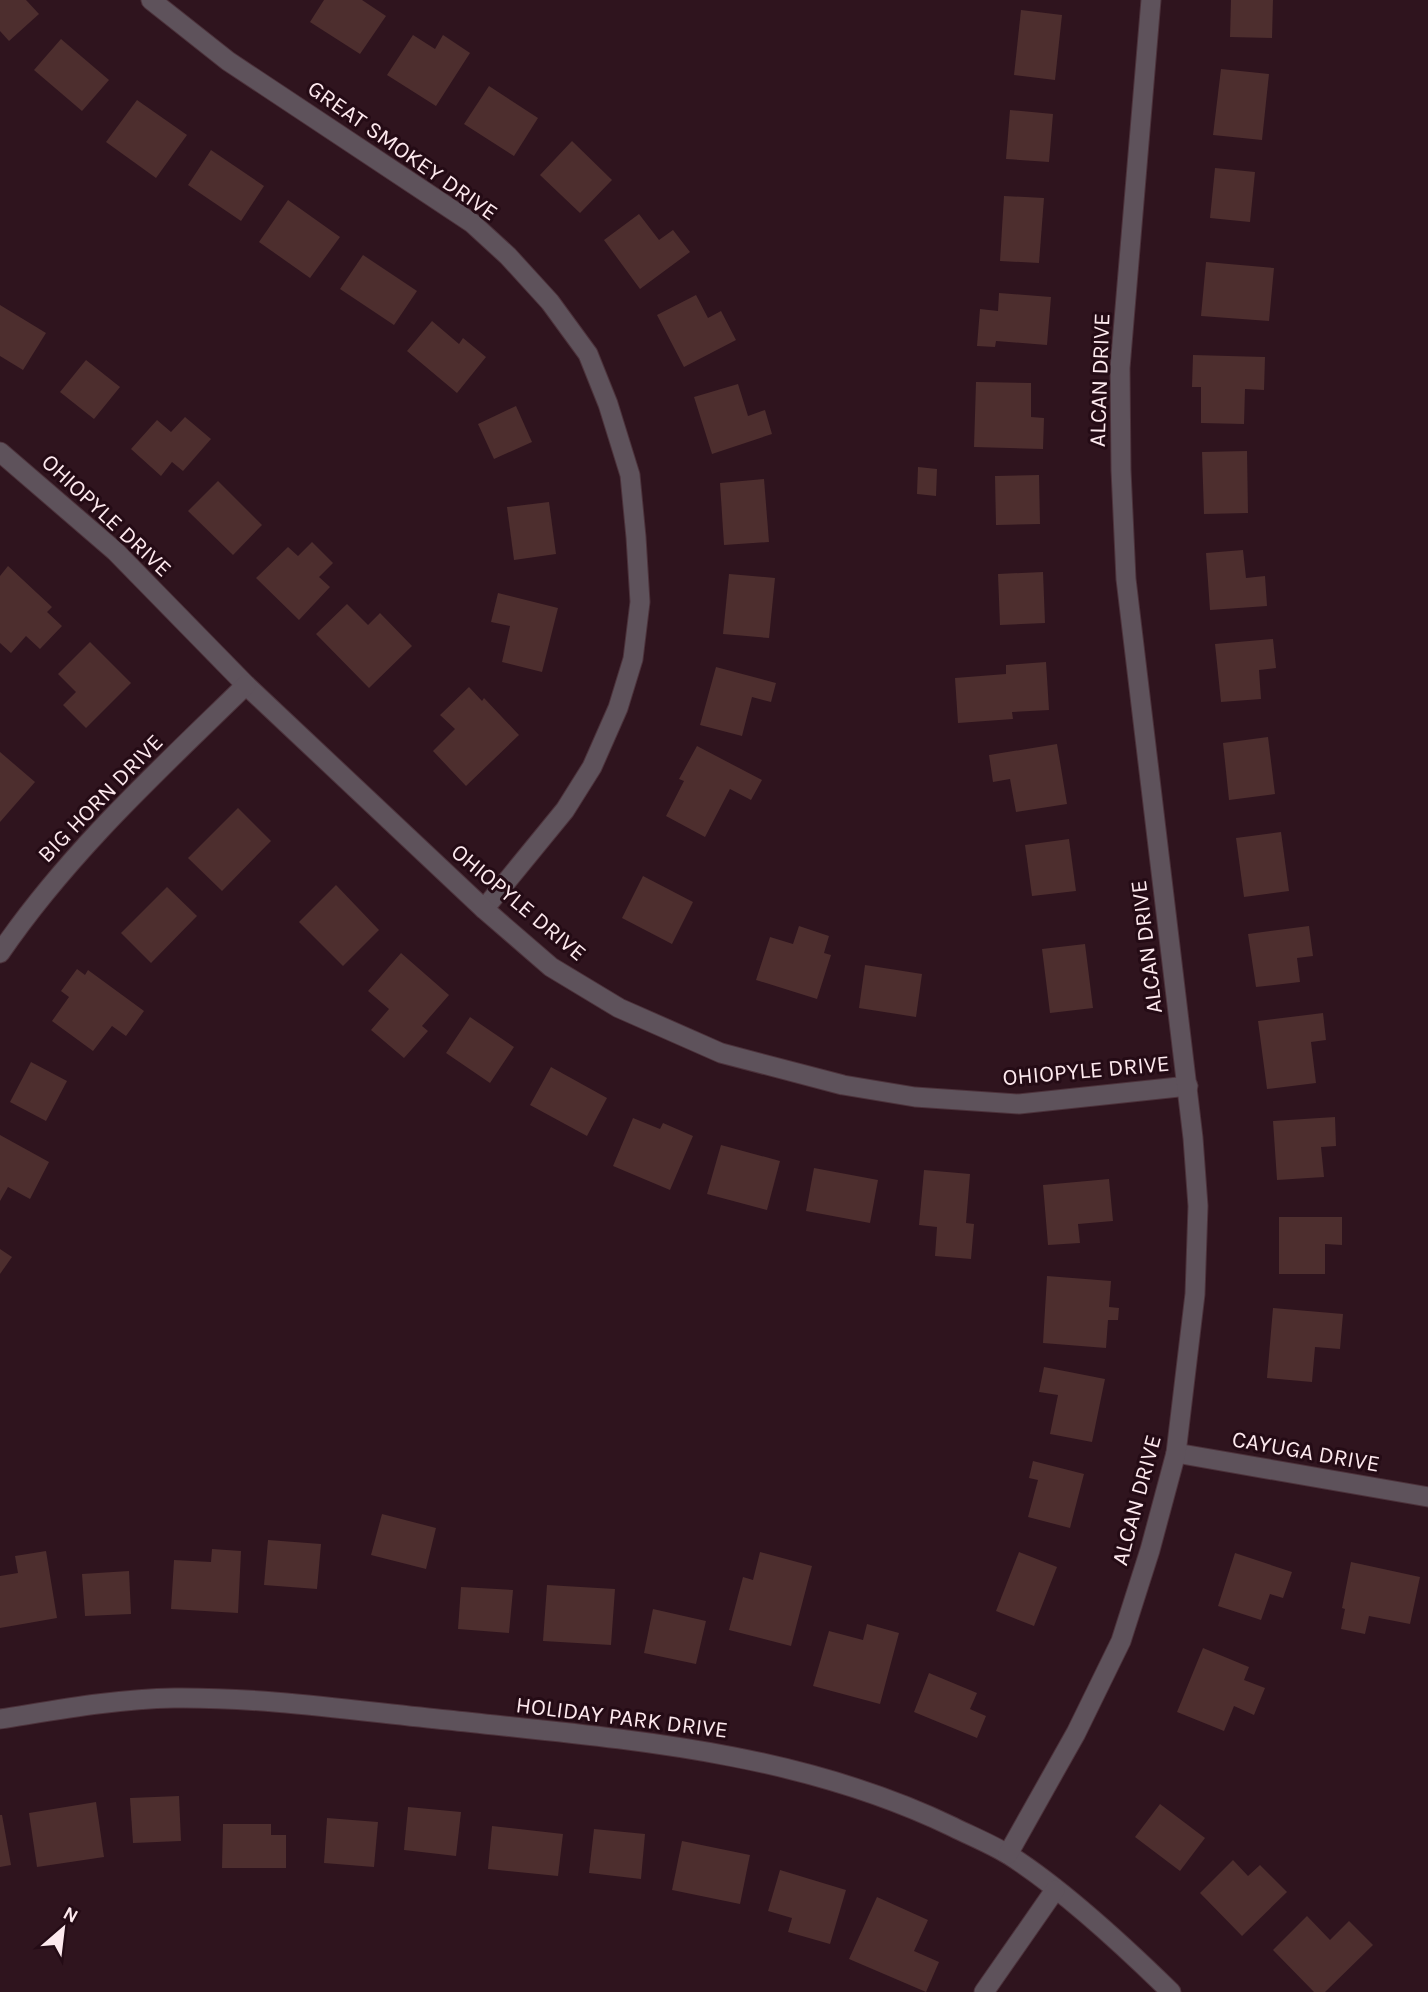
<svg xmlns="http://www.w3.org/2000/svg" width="1428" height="1992" font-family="Karla,sans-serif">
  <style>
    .building { fill: #4d2e2e }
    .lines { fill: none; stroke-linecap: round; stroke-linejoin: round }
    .minor-casing { stroke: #4c323b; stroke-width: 21 }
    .minor { stroke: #5e525b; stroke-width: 19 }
    .labels { text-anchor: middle; stroke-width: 6; stroke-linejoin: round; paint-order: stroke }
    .street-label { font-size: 23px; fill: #fde9ee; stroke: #240b15 }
  </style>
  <rect width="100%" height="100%" fill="#2f141e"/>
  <g class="building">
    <path d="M0 0H26L39 14 9 41 0 31Z"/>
    <path d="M324 0H362L386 16 360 54 310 22Z"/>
    <path d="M1231 0H1273L1272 38 1230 37Z"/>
    <path d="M1021 10 1062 15 1055 80 1014 75Z"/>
    <path d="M413 35 435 49 443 35 470 53 436 106 387 75Z"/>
    <path d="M61 39 109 80 82 111 34 70Z"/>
    <path d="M1221 69 1269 74 1262 140 1213 135Z"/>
    <path d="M489 86 538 118 514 156 464 124Z"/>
    <path d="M137 100 187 135 156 178 106 142Z"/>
    <path d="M1010 110 1053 114 1049 162 1006 159Z"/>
    <path d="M572 141 612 180 580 213 540 175Z"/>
    <path d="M211 150 264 186 241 221 188 185Z"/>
    <path d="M1215 168 1255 172 1250 222 1210 218Z"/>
    <path d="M1004 196 1044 198 1039 263 1000 261Z"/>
    <path d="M288 200 340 237 310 278 259 242Z"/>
    <path d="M639 214 659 240 673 230 690 252 640 289 604 240Z"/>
    <path d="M363 255 417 291 394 325 340 289Z"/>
    <path d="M1206 262 1274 268 1269 321 1201 316Z"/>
    <path d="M999 293 1051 297 1047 345 996 341 995 347 977 346 980 309 998 311Z"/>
    <path d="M696 295 708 318 721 311 736 340 684 367 657 315Z"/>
    <path d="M0 305 46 333 23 370 0 356Z"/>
    <path d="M432 321 459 344 463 338 486 357 457 393 407 351Z"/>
    <path d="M1193 355 1265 357 1264 390 1245 389 1244 424 1201 423V387H1192Z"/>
    <path d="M86 360 120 387 94 419 60 392Z"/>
    <path d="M976 382 1031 383V417L1044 418 1043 449 974 447Z"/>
    <path d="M738 384 748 416 765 410 772 434 712 454 694 397Z"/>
    <path d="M516 406 532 442 494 459 478 424Z"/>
    <path d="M185 417 211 439 183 471 172 462 161 476 131 449 157 420 171 432Z"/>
    <path d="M1247 451 1248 513 1204 514 1202 452Z"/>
    <path d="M918 467 937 469 936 496 917 494Z"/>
    <path d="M1039 475 1040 524 996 525 995 476Z"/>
    <path d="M764 479 769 542 724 545 720 483Z"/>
    <path d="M218 481 262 525 233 555 188 511Z"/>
    <path d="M549 502 556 554 514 560 507 507Z"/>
    <path d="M312 542 333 563 319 577 330 587 299 620 256 578 288 547 298 556Z"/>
    <path d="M1243 550 1246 578 1265 576 1267 606 1210 610 1206 553Z"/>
    <path d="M8 566 52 607 47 612 62 626 40 649 26 636 11 653 0 643V576Z"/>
    <path d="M1043 572 1045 623 1000 625 998 574Z"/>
    <path d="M729 574 775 578 769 638 723 634Z"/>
    <path d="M498 593 558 608 542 672 502 662 510 626 491 622Z"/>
    <path d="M347 604 368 625 380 613 412 646 369 688 316 634Z"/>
    <path d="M1273 639 1276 668 1259 670 1261 699 1221 702 1215 644Z"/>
    <path d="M90 642 131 683 86 728 63 705 76 692 58 674Z"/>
    <path d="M1046 662 1049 710 1012 712 1013 719 958 723 955 678 1006 674V665Z"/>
    <path d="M716 667 776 683 771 702 752 697 742 736 700 725Z"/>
    <path d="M469 687 482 701 484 698 519 735 466 786 433 751 455 729 440 715Z"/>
    <path d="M1268 737 1275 794 1229 800 1223 743Z"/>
    <path d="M1057 744 1067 804 1016 812 1010 779 993 782 989 755Z"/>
    <path d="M697 746 762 780 751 800 730 789 705 837 666 816 684 781 679 779Z"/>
    <path d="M0 752 35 782 0 822Z"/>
    <path d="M238 808 271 841 222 891 188 858Z"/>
    <path d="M1281 832 1289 891 1244 897 1236 838Z"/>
    <path d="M1069 839 1076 891 1032 896 1025 845Z"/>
    <path d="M643 876 693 902 672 944 622 918Z"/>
    <path d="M336 885 379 930 343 966 299 922Z"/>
    <path d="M167 887 197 916 151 963 121 933Z"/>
    <path d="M799 926 829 936 824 953 831 955 817 999 756 980 770 937 793 944Z"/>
    <path d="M1309 926 1313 956 1297 958 1300 982 1256 987 1248 934Z"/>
    <path d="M1085 944 1093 1008 1050 1013 1042 949Z"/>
    <path d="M401 953 449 995 422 1026 428 1031 404 1058 371 1030 389 1009 368 991Z"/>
    <path d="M865 965 922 974 916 1017 859 1008Z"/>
    <path d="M77 969 85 975 88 970 144 1011 126 1036 112 1026 93 1051 52 1021 69 997 61 991Z"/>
    <path d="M1323 1013 1326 1040 1311 1042 1316 1083 1267 1089 1258 1021Z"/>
    <path d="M470 1017 514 1047 490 1083 446 1053Z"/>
    <path d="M31 1062 67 1081 46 1121 10 1102Z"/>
    <path d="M551 1067 607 1098 587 1136 530 1105Z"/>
    <path d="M1335 1117 1336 1146 1321 1147 1324 1177 1277 1180 1273 1121Z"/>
    <path d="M633 1118 660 1129 663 1123 693 1136 670 1190 613 1166Z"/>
    <path d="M0 1135 49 1162 30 1199 8 1187 0 1201Z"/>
    <path d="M721 1145 780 1161 767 1210 707 1194Z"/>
    <path d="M814 1168 878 1180 870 1223 806 1211Z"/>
    <path d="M924 1170 970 1174 966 1223 974 1224 971 1259 935 1256 937 1227 919 1225Z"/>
    <path d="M1109 1179 1113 1221 1078 1224 1080 1243 1048 1245 1043 1185Z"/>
    <path d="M1279 1217H1342V1245L1325 1244V1274H1279Z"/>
    <path d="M0 1249 12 1257 0 1274Z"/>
    <path d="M1047 1276 1111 1281 1109 1307 1119 1308 1118 1320H1108L1106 1348 1043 1343Z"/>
    <path d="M1273 1308 1343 1314 1340 1349 1315 1347 1312 1382 1267 1378Z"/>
    <path d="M1044 1367 1105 1379 1092 1442 1050 1434 1058 1395 1039 1392Z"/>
    <path d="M1033 1461 1084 1474 1070 1528 1028 1517 1038 1480 1029 1478Z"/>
    <path d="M382 1514 436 1528 426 1569 371 1555Z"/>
    <path d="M268 1540 321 1544 317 1589 264 1585Z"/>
    <path d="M212 1549 241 1551 238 1613 171 1609 174 1560 211 1562Z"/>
    <path d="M46 1551 57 1618 0 1628V1576L18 1573 15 1556Z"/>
    <path d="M760 1552 812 1566 791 1646 729 1630 743 1577 753 1580Z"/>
    <path d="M1019 1552 1057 1567 1034 1626 996 1611Z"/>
    <path d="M1235 1553 1292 1572 1283 1598 1270 1594 1261 1620 1218 1606Z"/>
    <path d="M1351 1562 1420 1577 1410 1624 1369 1616 1365 1634 1341 1629 1345 1609 1342 1608Z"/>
    <path d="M129 1571 131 1614 85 1616 82 1574Z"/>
    <path d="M547 1585 615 1589 611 1645 543 1641Z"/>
    <path d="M461 1587 513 1590 509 1633 458 1629Z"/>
    <path d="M653 1609 706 1621 696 1664 644 1653Z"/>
    <path d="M867 1624 899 1633 880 1704 813 1686 829 1631 863 1640Z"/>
    <path d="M1203 1648 1249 1667 1244 1680 1265 1688 1254 1715 1234 1706 1224 1731 1177 1712Z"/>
    <path d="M929 1673 977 1693 970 1709 986 1716 977 1738 914 1712Z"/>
    <path d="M179 1796 181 1841 133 1843 130 1798Z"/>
    <path d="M96 1802 104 1857 37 1867 29 1813Z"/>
    <path d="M1160 1804 1205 1838 1180 1871 1135 1837Z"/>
    <path d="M408 1807 461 1812 456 1856 404 1850Z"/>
    <path d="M0 1815H2L11 1865 0 1867Z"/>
    <path d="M327 1818 378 1822 374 1867 324 1863Z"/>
    <path d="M223 1824H271V1835H286V1868H222Z"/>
    <path d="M492 1826 563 1834 558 1876 488 1869Z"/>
    <path d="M594 1829 645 1834 641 1879 589 1873Z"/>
    <path d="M682 1841 750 1855 740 1904 672 1890Z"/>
    <path d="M1233 1860 1248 1876 1260 1865 1287 1892 1242 1936 1200 1893Z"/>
    <path d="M780 1870 846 1890 830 1944 788 1932 792 1918 768 1911Z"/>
    <path d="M877 1897 928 1920 914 1951 939 1962 926 1992 849 1959Z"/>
    <path d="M1307 1916 1330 1940 1349 1921 1373 1945 1325 1992H1314L1273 1950Z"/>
  </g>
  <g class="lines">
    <g class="minor-casing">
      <g id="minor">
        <path d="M151 0 228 61 472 223 508 256 550 302 588 354 608 404 630 475 636 537 640 602 633 659 618 708 592 767 565 810 484 909"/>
        <path d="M0 452 115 551 246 685 484 909 551 967 619 1008 721 1053 843 1085 915 1097 1019 1104 1188 1086"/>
        <path d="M0 953C69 852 159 770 246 685"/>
        <path d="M1176 1453 1428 1497"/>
        <path d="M0 1719C57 1710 115 1699 174 1698 265 1697 357 1711 448 1720 620 1739 794 1750 953 1827 971 1836 991 1844 1009 1855 1064 1890 1124 1946 1171 1992"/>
        <path d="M1008 1854 1076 1733 1121 1641 1150 1550 1176 1453 1195 1294 1198 1206 1193 1138 1126 579 1121 470 1120 368 1151 0"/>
        <path d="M984 1992 1055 1890"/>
      </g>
    </g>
    <use href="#minor" class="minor"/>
  </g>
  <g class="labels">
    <g class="street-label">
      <text transform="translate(403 150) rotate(35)" y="8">GREAT SMOKEY DRIVE</text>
      <text transform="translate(1099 380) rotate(-88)" y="8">ALCAN DRIVE</text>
      <text transform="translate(107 515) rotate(43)" y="8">OHIOPYLE DRIVE</text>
      <text transform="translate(100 798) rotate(-46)" y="8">BIG HORN DRIVE</text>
      <text transform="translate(519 902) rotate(40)" y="8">OHIOPYLE DRIVE</text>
      <text transform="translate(1146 947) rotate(-97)" y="8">ALCAN DRIVE</text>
      <text transform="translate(1086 1070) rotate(-5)" y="8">OHIOPYLE DRIVE</text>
      <text transform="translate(1306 1451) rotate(10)" y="8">CAYUGA DRIVE</text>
      <text transform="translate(1136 1500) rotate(-75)" y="8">ALCAN DRIVE</text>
      <text transform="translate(622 1717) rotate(7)" y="8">HOLIDAY PARK DRIVE</text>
    </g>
  </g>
  <g transform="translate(63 1929) rotate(28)" stroke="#240b15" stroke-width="5" paint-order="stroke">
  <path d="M0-5L12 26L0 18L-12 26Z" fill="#fde9ee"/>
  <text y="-10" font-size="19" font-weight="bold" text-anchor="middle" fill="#fde9ee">N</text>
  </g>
</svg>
